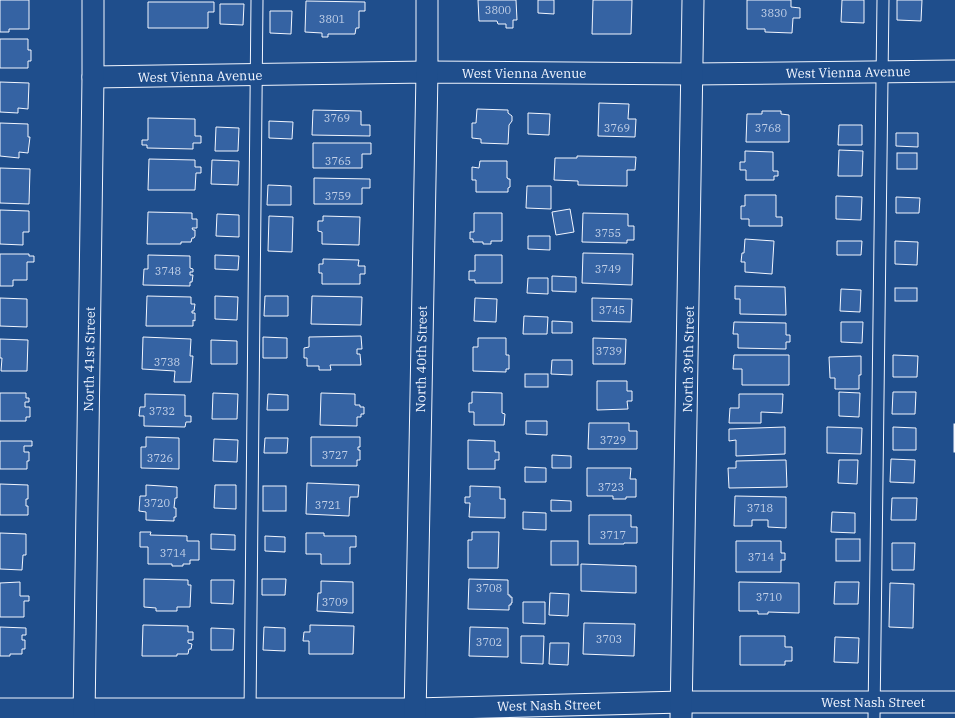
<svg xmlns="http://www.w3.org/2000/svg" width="955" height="718" font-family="'IBM Plex Serif',serif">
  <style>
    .building { fill: #3563a3; stroke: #f2f6ff }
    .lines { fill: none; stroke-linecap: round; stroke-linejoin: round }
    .lane-casing { stroke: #f2f6ff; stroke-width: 13 }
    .street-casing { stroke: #f2f6ff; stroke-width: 23 }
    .lane { stroke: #1f4e8c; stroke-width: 11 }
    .street { stroke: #1f4e8c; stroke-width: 21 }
    .labels { text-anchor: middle; stroke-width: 3; stroke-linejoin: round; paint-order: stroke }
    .number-label { font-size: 11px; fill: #c3d1e8 }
    .street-label { font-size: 13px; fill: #f2f6ff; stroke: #1f4e8c }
  </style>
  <rect width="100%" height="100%" fill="#1f4e8c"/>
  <g class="building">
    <path d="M0 0H29V29H9V32H0Z"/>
    <path d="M478 0H516L517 20H513V28H506V24H498L497 21H479Z"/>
    <path d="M538 0H554V14L538 13Z"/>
    <path d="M593 0H632L631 34H592Z"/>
    <path d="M747 0H791V7L800 8V18H793L792 33 765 32V29H747Z"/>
    <path d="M842 0H864V23L841 22Z"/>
    <path d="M897 0H922L921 21 897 20Z"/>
    <path d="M306 1 365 2V11H359V28H356L355 34H328V37H322V33L305 32Z"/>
    <path d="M148 2H214V12H208V28H148Z"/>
    <path d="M220 4H244L243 25 220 24Z"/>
    <path d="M270 11H292L291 34 270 33Z"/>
    <path d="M0 39H28V50H31V61H28V68H0Z"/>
    <path d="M0 82 29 83 28 109 18 108V113L0 112Z"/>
    <path d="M599 103 629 104 628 119H636L635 137 598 136Z"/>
    <path d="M477 109 508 110V113L512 116V121L509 125 508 144 481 143V139L472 138V123H476Z"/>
    <path d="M313 110 361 111V125H370V136L312 135Z"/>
    <path d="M762 111H781V114L789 115V142H746L747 114H762Z"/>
    <path d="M528 113 550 114 549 135 528 134Z"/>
    <path d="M148 118 195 119V136H201V143H193V149L147 148V145H142V140H148Z"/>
    <path d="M269 121 293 122 292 139 269 138Z"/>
    <path d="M0 123 28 124V137H30L28 153 19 152V158L0 156Z"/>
    <path d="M839 125H862V145H838Z"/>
    <path d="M216 127 239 128 238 151H215Z"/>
    <path d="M896 133H918V147L896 146Z"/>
    <path d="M313 143H371V154H362V168H313Z"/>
    <path d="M839 150 863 151 862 176H838Z"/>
    <path d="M745 151 773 152V171H778V176H774V180H746V170H740V162H745Z"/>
    <rect x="897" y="153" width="20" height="16"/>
    <path d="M577 156 636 157 635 170H627V186L578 185V181L554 180 555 158H577Z"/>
    <path d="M149 159 195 160V167H201V173H196L195 190H148Z"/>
    <path d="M212 160 239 161 238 185 211 184Z"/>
    <path d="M480 161H507V178H508V179H510V187L508 188V192H476V180H472V167L479 168Z"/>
    <path d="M0 168 30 169 29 204 0 203Z"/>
    <path d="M314 178 370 179V188H362V204H314Z"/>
    <path d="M268 185 291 186V205H267Z"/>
    <path d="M527 186H551V209L526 208Z"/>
    <path d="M745 195H776V217H782V226H749V219H741V206H745Z"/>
    <path d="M836 196 862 197 861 220 836 219Z"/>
    <path d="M896 197 920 198 919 213H896Z"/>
    <path d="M570 209 574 232 556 235 552 212Z"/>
    <path d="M0 210 29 211V232H23V245L0 244Z"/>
    <path d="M148 212 192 213V219H197V228H192L193 230H195V236L194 238H192L191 242H181V244H147Z"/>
    <path d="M474 213H502V241H491V244H483V242H473V239H470V232H474Z"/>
    <path d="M583 213 628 214V226H634V240H627V243L582 242Z"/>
    <path d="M217 214 239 215V237L216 236Z"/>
    <path d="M269 216 293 217 292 252 268 251Z"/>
    <path d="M323 216 360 217 359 245 322 244V232L318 231V221H323Z"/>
    <path d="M528 236H550V250L528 249Z"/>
    <path d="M745 239 774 241 772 274 745 272V262H741L742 253H744Z"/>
    <path d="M837 241H862L861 255H837Z"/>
    <path d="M895 241 918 242 917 265 895 264Z"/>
    <path d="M583 253 633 254 632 285 582 283Z"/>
    <path d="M0 254H29V256H34V262H27V280H13V286H0Z"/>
    <path d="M148 255 190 256V268L193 269V272H190V275H193L192 282H190V286L143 285 144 269H148Z"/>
    <path d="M215 255 239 256 238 270 215 269Z"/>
    <path d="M475 255H502V283H475V280H469V271H475Z"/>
    <path d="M323 259 359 260 358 266H365V274H360V284H322V273H319V264H323Z"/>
    <path d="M552 276 576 277V292L552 291Z"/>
    <path d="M528 278H548V294L527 293Z"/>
    <path d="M735 286 785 287 786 315 740 314V299H735Z"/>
    <rect x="895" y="288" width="22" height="13"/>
    <path d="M841 289 861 290 860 312 840 311Z"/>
    <path d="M147 296 191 297V304H195L194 311H192V313H195V321L193 320V326H146Z"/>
    <path d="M215 296 238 297 237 320 215 319Z"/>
    <path d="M265 296H288V316H264Z"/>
    <path d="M312 296 362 297 361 325 311 324Z"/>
    <path d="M0 298 27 299V327L0 326Z"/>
    <path d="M475 298 497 299 496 322 474 321Z"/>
    <path d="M592 298 632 299 631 322 592 321Z"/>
    <path d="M524 316 548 317 547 334H523Z"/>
    <path d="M552 321 572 322V333H552Z"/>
    <path d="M734 322 786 323V335H790V342H786V349L738 348V334H733Z"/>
    <path d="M841 322H863L862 343 841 342Z"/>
    <path d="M361 336 362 349H357V354H360L361 365H330L331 370H319V366H307V358H304V348L309 347V337Z"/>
    <path d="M143 337 191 339 190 356H193L191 382H174L175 371 142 369Z"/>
    <path d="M263 337 287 338V358H263Z"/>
    <path d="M478 338H506V355H509V369H506V372L473 371V347H478Z"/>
    <path d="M593 338 626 339 625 364H593Z"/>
    <path d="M0 339 28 340 27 371H1L2 358H0Z"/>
    <path d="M211 340 237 341V364H211Z"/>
    <path d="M734 355H789V385H742V369H733Z"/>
    <path d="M893 355 918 356 917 377H893Z"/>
    <path d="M861 356V375H859V389H835V378H830L829 357Z"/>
    <path d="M552 360H572V375L551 374Z"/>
    <rect x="525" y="374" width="23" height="13"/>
    <path d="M597 381H627V391H632V401H627L628 409 597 410Z"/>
    <path d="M472 392 502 393V413L505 414 504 425H474V412H469V403H472Z"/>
    <path d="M839 392 860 393 859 417 839 416Z"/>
    <path d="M893 392H916L915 414H892Z"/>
    <path d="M0 393H26V398H29V402H25V407H30V417H26V421H0Z"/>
    <path d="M213 393 238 394 237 419H212Z"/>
    <path d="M321 393 355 394V405H360V407H364V414H361V417H357V426L320 425Z"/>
    <path d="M145 394 185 395V416H191V422H186L185 427 144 426V416H139L140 407H145Z"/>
    <path d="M268 394 288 395V410H267Z"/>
    <path d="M739 394H783L782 413 761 412V423H729L730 408H739Z"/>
    <path d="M526 421H547V435L526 434Z"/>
    <path d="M589 423H629V431H637V449H588Z"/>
    <rect x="954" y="424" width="1" height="28"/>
    <path d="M785 427V454L736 456V440L729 441V429Z"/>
    <path d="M827 427 862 428 861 454 827 453Z"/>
    <path d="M893 427 916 428V450H893Z"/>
    <path d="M146 437 179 438V469L141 468V447H146Z"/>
    <path d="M311 437H360V447H358V450H360V460H357V466H311Z"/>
    <path d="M265 438H288L287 453H264Z"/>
    <path d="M214 439 238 440 237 462 213 461Z"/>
    <path d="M468 440 495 441V452H499V460H495V469H468Z"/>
    <path d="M0 441H32V446H24V452H29V461H27V469H0Z"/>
    <path d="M552 455 571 456V468H552Z"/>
    <path d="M891 459 915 460 914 483 890 482Z"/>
    <path d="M786 460 787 487 729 488 728 468H736V461Z"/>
    <path d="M839 460H858L857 484 838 483Z"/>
    <path d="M525 467 546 468V482H525Z"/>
    <path d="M587 468H631L630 479H636V497H626V499H613V496H587Z"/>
    <path d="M307 483 359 485 358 497H350L349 516 306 514Z"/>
    <path d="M0 484 28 485V499H26V506H28V515H0Z"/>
    <path d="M146 485 177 487V498H175L174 508H176V517H174V521L146 520V512L139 511 140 496H146Z"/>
    <path d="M215 485H236V509L214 508Z"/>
    <rect x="263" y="486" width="23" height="25"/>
    <path d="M470 486 500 487V499H505V518L469 517 470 503H465V497H470Z"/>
    <path d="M735 496 786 497V528L768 527V520H752V526H734Z"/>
    <path d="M892 498H917L916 520H891Z"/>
    <path d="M551 500 571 501V511H551Z"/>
    <path d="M523 512 546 513V530L523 529Z"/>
    <path d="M832 512 855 513V533L831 532Z"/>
    <path d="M589 515H631V527H637V543H624V544H589Z"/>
    <path d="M140 532H151L150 535 187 536V541H199V560H190V564H183V566H172V564H148V547H140Z"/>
    <path d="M472 532H499L498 568H468V540H472Z"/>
    <path d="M0 533 26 534V555H23L22 570 0 569Z"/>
    <path d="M306 533H324V536H356V547H350V564H321V554H306Z"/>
    <path d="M211 534 235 535V550L211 549Z"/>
    <path d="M265 536 285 537V552L265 551Z"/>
    <rect x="836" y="539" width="24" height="22"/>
    <rect x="551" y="541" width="27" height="24"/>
    <path d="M736 541H781V553H785V560H781V572H736Z"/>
    <path d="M892 543H915L914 570H892Z"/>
    <path d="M581 564 636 566V593L581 591Z"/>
    <path d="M144 579 188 580V585H191L190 607H177V611H156V608L144 607Z"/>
    <path d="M262 579H286L285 595H262Z"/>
    <path d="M469 579 508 580V595H510V597H512V603H511V605H509V610L468 609Z"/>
    <path d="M211 580H234L233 604 211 603Z"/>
    <path d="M321 581 353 582V613L317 611 318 593H321Z"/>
    <path d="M20 582V596H29V601H24V617H0V583Z"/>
    <path d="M739 582 799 583V613L768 612V614H758V611H739Z"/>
    <path d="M835 582H859L858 604H834Z"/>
    <path d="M890 583 914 584 913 628 889 627Z"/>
    <path d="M550 593 569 594 568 616 549 615Z"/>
    <path d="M523 602H545V624L523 623Z"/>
    <path d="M584 623 635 624 634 656 583 654Z"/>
    <path d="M143 625 188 626V632H193V640H188V643L192 644 191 649H189L188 654H177V656H142Z"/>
    <path d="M310 625 354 626 353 654H309V641H303L304 632H310Z"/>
    <path d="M0 627 26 628V635H22V640H25V649H22V654H10V656H0Z"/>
    <path d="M264 627 285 628V651L263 650Z"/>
    <path d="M470 627 508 628V657L469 656Z"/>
    <path d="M211 628 234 629 233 650H211Z"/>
    <path d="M521 636H544L543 664 521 663Z"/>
    <path d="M740 636H785V647H792V661H785V665H740Z"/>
    <path d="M835 637 859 638 858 663 834 662Z"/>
    <path d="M550 643H569L568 665 549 664Z"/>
  </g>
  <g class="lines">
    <g class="lane-casing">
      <g id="lane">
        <path d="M250 713 257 0"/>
        <path d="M874 718 883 0"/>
      </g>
    </g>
    <g class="street-casing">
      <g id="street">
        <path d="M93 77 427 72 693 74 955 71"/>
        <path d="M0 709H415L682 702H955"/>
        <path d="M84 718 93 77V0"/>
        <path d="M415 718 427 72V0"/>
        <path d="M681 718 693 0"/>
      </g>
    </g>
    <use href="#lane" class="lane"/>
    <use href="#street" class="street"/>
  </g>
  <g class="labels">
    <g class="number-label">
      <text x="498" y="14">3800</text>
      <text x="774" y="17">3830</text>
      <text x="332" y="23">3801</text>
      <text x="337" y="122">3769</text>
      <text x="617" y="132">3769</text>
      <text x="768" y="132">3768</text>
      <text x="338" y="165">3765</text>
      <text x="338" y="200">3759</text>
      <text x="608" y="237">3755</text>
      <text x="608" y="273">3749</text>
      <text x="168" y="275">3748</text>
      <text x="612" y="314">3745</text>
      <text x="609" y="355">3739</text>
      <text x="167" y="366">3738</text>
      <text x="162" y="415">3732</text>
      <text x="613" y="444">3729</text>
      <text x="335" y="459">3727</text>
      <text x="160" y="462">3726</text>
      <text x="611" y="491">3723</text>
      <text x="157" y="507">3720</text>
      <text x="328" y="509">3721</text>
      <text x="760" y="512">3718</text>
      <text x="613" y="539">3717</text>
      <text x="173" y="557">3714</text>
      <text x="761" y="561">3714</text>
      <text x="489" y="592">3708</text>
      <text x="769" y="601">3710</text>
      <text x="335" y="606">3709</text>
      <text x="609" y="643">3703</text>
      <text x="489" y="646">3702</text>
    </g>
    <g class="street-label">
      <text transform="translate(848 72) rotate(-1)" y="5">West Vienna Avenue</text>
      <text x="524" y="78">West Vienna Avenue</text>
      <text transform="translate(200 76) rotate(-1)" y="5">West Vienna Avenue</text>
      <text transform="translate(89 359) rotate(-89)" y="5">North 41st Street</text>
      <text transform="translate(421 359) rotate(-89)" y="5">North 40th Street</text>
      <text transform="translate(688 359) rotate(-89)" y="5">North 39th Street</text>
      <text x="873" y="707">West Nash Street</text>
      <text transform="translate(549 705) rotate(-1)" y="5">West Nash Street</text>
    </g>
  </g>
</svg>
